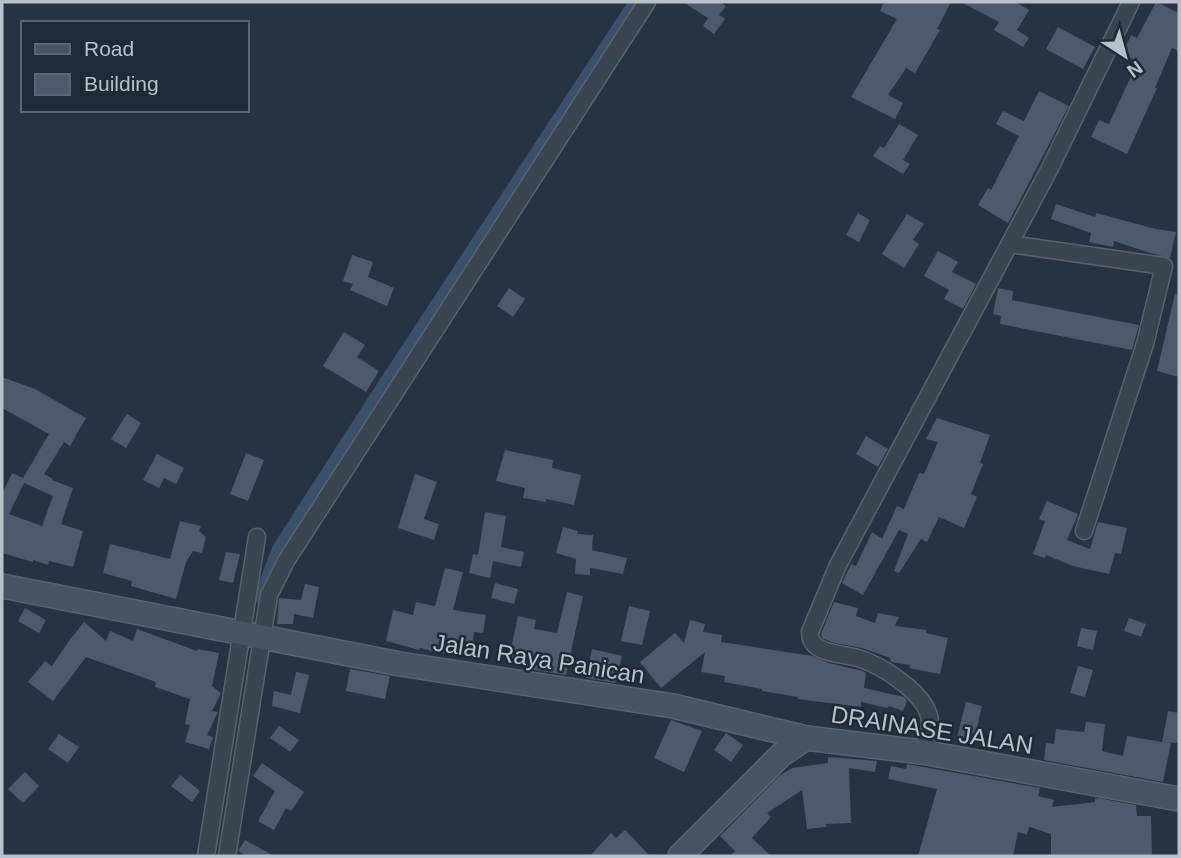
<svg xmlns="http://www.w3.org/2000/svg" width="1181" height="858" font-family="Helvetica,sans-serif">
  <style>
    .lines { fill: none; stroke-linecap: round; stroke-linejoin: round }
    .canal { stroke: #3b516b; stroke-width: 14 }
    .building { fill: #4c5a6b; fill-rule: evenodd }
    .street-casing { stroke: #58636f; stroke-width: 19 }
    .secondary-casing { stroke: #58636f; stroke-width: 26 }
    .street { stroke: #3a4551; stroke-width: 16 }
    .secondary { stroke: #485464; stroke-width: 23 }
    .labels { text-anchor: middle; stroke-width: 5; stroke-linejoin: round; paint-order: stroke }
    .street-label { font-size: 24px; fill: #b7c0cb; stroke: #1e2a37 }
  </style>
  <rect width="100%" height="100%" fill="#253342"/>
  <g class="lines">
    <path class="canal" d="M263 599 265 586 279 549 380 392 636 2"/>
  </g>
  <g class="building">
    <path d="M683 2H720L726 6 719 15 725 19 714 34 703 26 708 18Z"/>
    <path d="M884 2H951L937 29 940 30 915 73 906 68 888 95 903 103 895 119 851 97 897 19 880 11Z"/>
    <path d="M961 2H1015L1029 10 1017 30 1029 38 1023 47 994 30 999 22Z"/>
    <path d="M1156 2 1179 13V51L1172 48 1155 88H1157L1127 154 1091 137 1099 120 1109 124 1138 61 1122 55 1131 35 1137 38Z"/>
    <path d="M1058 27 1095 47 1083 69 1046 49Z"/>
    <path d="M1039 91 1069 106 1008 223 978 205 988 188 991 190 1019 136 996 124 1003 111 1024 121Z"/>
    <path d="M899 124 918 135 903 160 910 164 903 174 873 156 880 146 884 148Z"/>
    <path d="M1056 204 1095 217 1096 213 1156 229 1176 232 1170 258 1150 253 1114 241 1113 247 1089 242 1091 233 1051 219Z"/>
    <path d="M858 213 870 220 859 242 846 235Z"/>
    <path d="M907 214 924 224 913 240 919 244 904 268 882 254Z"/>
    <path d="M938 251 958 262 952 272 976 284 963 309 944 299 949 290 924 276Z"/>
    <path d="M352 255 373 262 368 277 394 288 387 306 350 290 353 284 343 281Z"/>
    <path d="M509 288 525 299 513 317 497 306Z"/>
    <path d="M998 288 1013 291 1012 300 1139 325 1132 350 1000 324 1001 316 993 314Z"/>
    <path d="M1175 294 1179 295V377L1157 371Z"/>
    <path d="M344 332 365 345 357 357 379 371 366 392 323 366Z"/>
    <path d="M2 377 35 389 86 418 70 446 64 442 44 474 53 479 52 480 73 488 61 524 83 531 73 567 49 561 48 565 33 560V562L2 553V494L12 473 23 478 49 434 2 408ZM24 483 53 496 42 526 9 514Z"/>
    <path d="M127 414 141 423 126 448 111 439Z"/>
    <path d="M937 418 990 435 980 463 983 464 971 494 977 497 964 528 939 517 927 542 921 539 899 573 894 571 908 534 899 530 863 595 842 583 851 564 856 566 872 532 882 539 897 506 904 509 919 473 924 474 938 442 926 439Z"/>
    <path d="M866 436 888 449 878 467 856 454Z"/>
    <path d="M505 450 553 460 552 468 581 475 574 505 546 499V502L523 498 525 488 496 481Z"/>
    <path d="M246 453 264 460 248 501 230 494Z"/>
    <path d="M157 454 184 468 176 484 164 478 159 488 143 480Z"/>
    <path d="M415 474 437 482 424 519 439 524 434 540 398 528Z"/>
    <path d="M1047 501 1078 514 1067 540 1090 549 1098 522 1127 528 1121 554 1115 553 1109 574 1073 566 1046 555 1045 558 1033 554 1045 521 1039 519Z"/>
    <path d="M485 512 506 516 501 547 524 552 521 567 493 561 490 578 469 573 473 554 478 555Z"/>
    <path d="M180 521 201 526 199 531 206 537 202 553 193 551 186 562 176 599 131 586 132 581 103 573 110 544 170 559Z"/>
    <path d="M563 527 578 531 577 534 593 535 592 550 627 558 623 574 590 568V575L575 574 576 559 556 553Z"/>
    <path d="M226 552 240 554 233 583 219 580Z"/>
    <path d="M445 568 463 572 453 610 486 615 483 633 474 632 471 655 441 653 420 648 419 650 386 641 393 610 413 615 416 602 435 606Z"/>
    <path d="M495 583 518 589 514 604 491 598Z"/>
    <path d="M305 584 319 587 313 618 294 614 293 624H277L279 598 301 600Z"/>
    <path d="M567 592 583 596 566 675 529 669 530 663 509 658 518 616 536 620 534 629 557 633Z"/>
    <path d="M834 602 858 608 856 616 875 623 878 613 899 617 895 626 926 630V633L948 638 940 674 909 668 910 665 891 662 890 658 862 648 834 643 822 638 821 634Z"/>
    <path d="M629 606 650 611 642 645 621 641Z"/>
    <path d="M25 608 46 620 39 633 18 621Z"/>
    <path d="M1129 618 1146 624 1141 637 1124 631Z"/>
    <path d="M690 620 705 624 703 632 722 635 721 642 813 656 828 663 863 671 866 673 864 688 904 697 907 701 903 711 889 706 887 708 861 702V707L797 699 798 697 762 691V689L724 682 725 676 701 672 705 652 661 688 640 662 675 633 684 643Z"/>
    <path d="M84 622 106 641 110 631 133 641 137 629 197 651 198 649 219 653 212 686 221 693 212 711 218 712 207 735 213 737 209 749 185 742 190 725 185 724 190 699 155 687 156 682 86 657 53 701 28 682 45 661 52 666 69 641Z"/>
    <path d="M1081 628 1097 631 1093 650 1077 646Z"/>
    <path d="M592 649 622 656 615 683 586 678Z"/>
    <path d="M1078 666 1093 670 1085 697 1070 693Z"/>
    <path d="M350 669 390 676 385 699 346 691Z"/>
    <path d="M296 672 309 675 300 713 272 706 274 691 291 695Z"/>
    <path d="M966 702 982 706 973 745 956 741Z"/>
    <path d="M1168 711 1179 713V743L1164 742 1171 743 1163 782 1044 760 1046 743 1054 744 1056 729 1084 732 1086 722 1105 724 1102 751 1123 756 1127 736 1162 742Z"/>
    <path d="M671 720 702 731 684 772 654 758Z"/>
    <path d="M279 726 299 740 290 752 270 738Z"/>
    <path d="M726 733 743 745 731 762 714 750Z"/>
    <path d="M59 734 79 747 68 763 48 749Z"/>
    <path d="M828 757 877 761 875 772 849 768 851 823 826 824V827L807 829 802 790 767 813 771 817 752 838 771 856H730L735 851 720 836 779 776 792 768 828 763Z"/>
    <path d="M262 763 304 792 291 811 286 808 274 830 258 821 275 791 253 776Z"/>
    <path d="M907 764 1040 788 1038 796 1054 800 1052 807 1095 802V799L1098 798 1136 805 1137 816H1151L1152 856H1051V834L1029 827 1027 835 1018 832 1013 856H918L937 789 888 779 891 766 906 769Z"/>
    <path d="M25 772 39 786 23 803 8 789Z"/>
    <path d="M180 775 200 791 192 802 171 786Z"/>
    <path d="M625 830 650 856H590L611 833 616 838Z"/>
    <path d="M245 840 274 856H247L238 851Z"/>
  </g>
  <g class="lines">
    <g class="street-casing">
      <g id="street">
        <path d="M1010 244 1164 266 1145 344 1084 531"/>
        <path d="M922 752C925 743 931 731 930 721 928 694 881 665 858 658 845 654 828 655 816 646 811 642 810 638 810 632L838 565 1049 170 1131 2"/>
        <path d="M206 856 257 537"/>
        <path d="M227 856 269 595 286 561 647 2"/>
      </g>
    </g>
    <g class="secondary-casing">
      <g id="secondary">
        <path d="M2 586 400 664 673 706 806 738"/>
        <path d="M680 856 781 755 806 738 922 752 1179 799"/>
      </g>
    </g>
    <use href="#street" class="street"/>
    <use href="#secondary" class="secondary"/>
  </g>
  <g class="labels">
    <g class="street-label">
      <text transform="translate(539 659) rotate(9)" y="8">Jalan Raya Panican</text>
      <text transform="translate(932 730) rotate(9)" y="8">DRAINASE JALAN</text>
    </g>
  </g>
  <rect width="1181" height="858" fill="none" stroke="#b7c0cb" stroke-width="7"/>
  <rect x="21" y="21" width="228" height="91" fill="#1e2a37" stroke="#5b6672" stroke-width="2"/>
  <rect x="35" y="44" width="35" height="10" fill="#485464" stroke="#5b6672" stroke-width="2"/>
  <text x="84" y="56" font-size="21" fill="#b7c0cb">Road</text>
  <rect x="35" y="74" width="35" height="21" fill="#4c5a6b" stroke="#5b6672" stroke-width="2"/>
  <text x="84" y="91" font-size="21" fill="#b7c0cb">Building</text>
  <g transform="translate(1125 56) rotate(144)" stroke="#1e2a37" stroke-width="5" paint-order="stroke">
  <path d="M0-5L12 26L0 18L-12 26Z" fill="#b7c0cb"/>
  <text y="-10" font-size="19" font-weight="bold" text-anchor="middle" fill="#b7c0cb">N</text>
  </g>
</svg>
